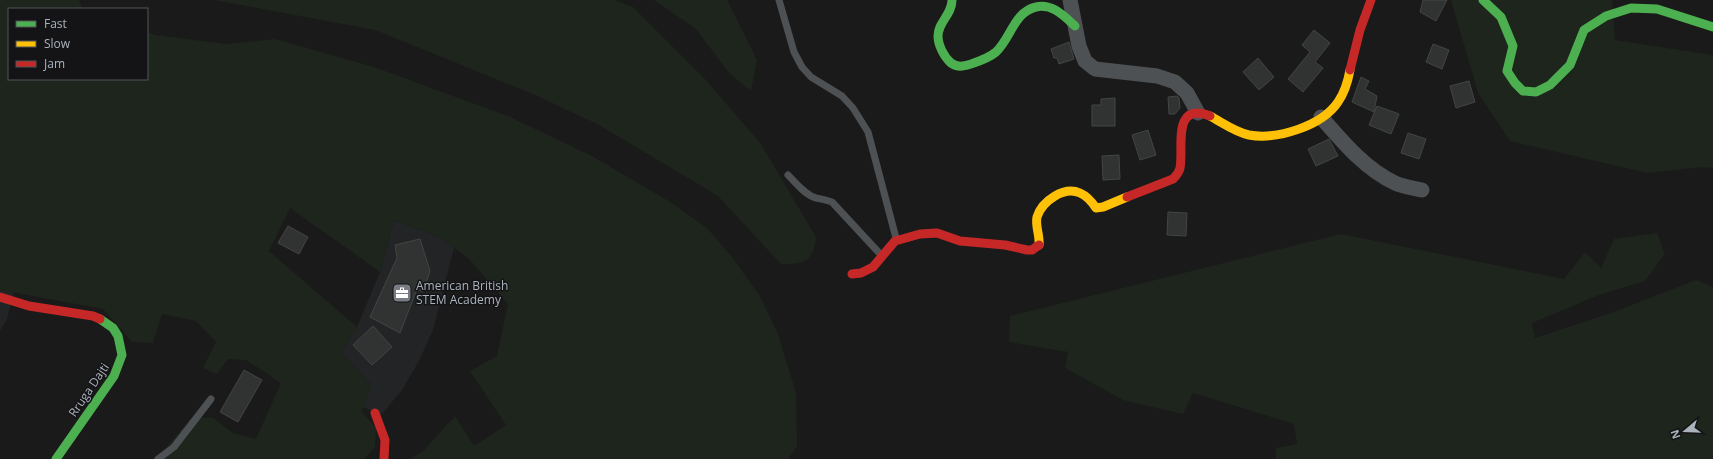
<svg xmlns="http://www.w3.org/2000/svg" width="1713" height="459" font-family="'Open Sans',sans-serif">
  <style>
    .built { fill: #232426 }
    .green { fill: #1d251d }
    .building { fill: #313232; stroke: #424446 }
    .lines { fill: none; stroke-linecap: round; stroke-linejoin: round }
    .lane { stroke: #4e5153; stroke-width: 7 }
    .street { stroke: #4e5153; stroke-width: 15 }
    .fast { stroke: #4caf50; stroke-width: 9 }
    .slow { stroke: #ffc107; stroke-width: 9 }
    .jam { stroke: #c62828; stroke-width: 9 }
    .labels { text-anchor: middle; stroke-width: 3; stroke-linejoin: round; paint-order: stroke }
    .poi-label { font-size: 12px; fill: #aab3bc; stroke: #141416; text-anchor: start }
    .street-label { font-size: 12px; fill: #aab3bc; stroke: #141416 }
  </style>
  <rect width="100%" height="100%" fill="#1a1a1a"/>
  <g class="built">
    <path d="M394 220 439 237 454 248 433 330 419 361 402 390 381 415 363 407 371 385 341 352 357 327 380 272Z"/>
    <path d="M0 290 14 292 7 319 0 331Z"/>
  </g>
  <g class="green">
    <path d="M0 0H79L83 9H9V79H147V32L155 35 226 44 275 39 374 67 508 116 592 156 672 203 707 228 732 257 760 296 778 334 796 393 797 447 788 459H410L423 451 455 416 474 446 506 425 470 371 497 356 508 304 469 259 439 237 394 220 380 272 290 208 269 251 357 327 341 352 371 385 362 412 376 428 375 447 364 459H157L190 419 212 417 233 433 256 439 281 383 246 360 228 359 217 374 203 368 216 342 196 321 162 314 153 343 132 342 103 309 0 290Z"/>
    <path d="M214 0H614L633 7 706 80 761 144 816 237C814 262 804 264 781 264L718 196 599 125 533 94 375 30Z"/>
    <path d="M654 0H727L757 60 751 91 729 73 696 29Z"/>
    <path d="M1451 0H1612L1615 40 1713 55V168L1702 167 1647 173 1510 141 1478 93Z"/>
    <path d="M1657 233 1665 254 1645 281 1599 295 1532 323 1535 338 1611 313 1696 280 1713 287V459H1276V448L1297 444 1294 424 1193 393 1183 414 1123 400 1065 368 1068 352 1009 342 1010 316 1341 234 1564 279 1585 252 1601 268 1614 239Z"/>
  </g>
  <g class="building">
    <path d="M1423 0H1447L1436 21 1420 12Z"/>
    <path d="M1314 30 1330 43 1315 62 1323 68 1303 92 1288 79 1310 52 1302 45Z"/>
    <path d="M1069 42 1074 59 1059 64 1057 58H1054L1051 49Z"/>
    <path d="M1433 44 1449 50 1442 69 1426 62Z"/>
    <path d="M1258 58 1274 77 1259 90 1243 72Z"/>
    <path d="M1361 77 1369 81 1365 89 1377 96 1374 112 1352 102Z"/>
    <path d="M1469 81 1475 102 1456 108 1450 86Z"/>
    <path d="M1177 96 1179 98 1180 108 1175 114H1169L1168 97Z"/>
    <path d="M1115 98V126H1092V105H1101V99Z"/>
    <path d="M1377 106 1399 114 1391 134 1369 125Z"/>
    <path d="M1148 130 1156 155 1140 160 1132 135Z"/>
    <path d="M1408 133 1426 139 1419 159 1401 153Z"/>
    <path d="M1329 139 1338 156 1316 166 1308 149Z"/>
    <path d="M1119 155 1120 179 1103 180 1102 156Z"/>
    <path d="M1168 212 1187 213 1186 236 1167 235Z"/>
    <path d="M288 226 308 237 299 254 278 243Z"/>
    <path d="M420 239 430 271 423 292 417 289 400 333 370 317 397 258 395 245Z"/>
    <path d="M373 326 392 347 372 365 353 345Z"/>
    <path d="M244 370 262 380 238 422 220 412Z"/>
  </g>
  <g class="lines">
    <g class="lane">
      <path d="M779 0 794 52 802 67 811 77 842 96 853 108 868 132 896 238"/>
      <path d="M788 175C796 183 805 195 816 198 822 199 826 200 832 202L881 255"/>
      <path d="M158 459 174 447 211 399"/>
    </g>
    <g class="street">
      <path d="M1070 0 1079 46 1085 61 1095 69 1157 76 1175 82 1187 93 1198 113"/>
      <path d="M1321 117C1342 141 1365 169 1395 183 1403 187 1414 188 1422 190"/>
    </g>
    <g class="fast">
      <path d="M952 0C952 15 938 22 938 36 938 45 944 57 951 63 958 68 964 66 971 64 980 61 989 58 996 52 1011 38 1014 12 1036 7 1052 3 1064 16 1075 26"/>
      <path d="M1483 0 1501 17 1513 46 1507 71 1515 83 1523 91 1536 92 1550 85 1570 65 1584 30 1606 16 1631 8 1657 9 1713 27"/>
      <path d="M56 459 114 376 122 355 118 336 113 328 100 319"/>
    </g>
    <g class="slow">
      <path d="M1210 116C1223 123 1235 132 1249 135 1277 140 1322 126 1338 102 1345 92 1348 81 1350 70"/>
      <path d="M1039 245C1040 235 1035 226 1037 217 1042 201 1064 186 1080 193 1087 196 1092 202 1096 208L1103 207 1127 197"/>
    </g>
    <g class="jam">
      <path d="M1350 70 1360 30 1371 0"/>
      <path d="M1127 197 1173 179C1176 176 1179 173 1180 168 1184 149 1171 101 1210 116"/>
      <path d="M852 274 861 273 873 267 895 241 920 234 937 233 960 241 1005 245 1027 250H1032L1039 245"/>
      <path d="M0 297 29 306 93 316 100 319"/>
      <path d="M375 413 385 440 384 459"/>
    </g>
  </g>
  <defs>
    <g id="office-square" transform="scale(1)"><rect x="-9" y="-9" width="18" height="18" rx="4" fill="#787d83" stroke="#141416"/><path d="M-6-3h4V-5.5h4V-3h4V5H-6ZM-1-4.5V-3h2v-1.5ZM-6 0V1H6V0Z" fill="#fff"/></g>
  </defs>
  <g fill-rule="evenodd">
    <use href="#office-square" x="402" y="293"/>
  </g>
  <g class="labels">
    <g class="poi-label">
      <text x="416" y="290">American British<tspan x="416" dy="14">STEM Academy</tspan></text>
    </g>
    <g class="street-label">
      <text transform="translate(89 390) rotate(-56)" y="4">Rruga Dajti</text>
    </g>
  </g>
  <rect x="8" y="8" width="140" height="72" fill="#141416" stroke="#505458"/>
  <rect x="16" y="21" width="20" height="6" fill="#4caf50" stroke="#505458"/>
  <text x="44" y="28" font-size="12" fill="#aab3bc">Fast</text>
  <rect x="16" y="41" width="20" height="6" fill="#ffc107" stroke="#505458"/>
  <text x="44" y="48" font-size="12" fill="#aab3bc">Slow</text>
  <rect x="16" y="61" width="20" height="6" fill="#c62828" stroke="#505458"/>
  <text x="44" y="68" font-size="12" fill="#aab3bc">Jam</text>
  <g transform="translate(1685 431) rotate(251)" stroke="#141416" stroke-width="3" paint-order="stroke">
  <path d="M0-3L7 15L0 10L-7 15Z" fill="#aab3bc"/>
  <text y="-6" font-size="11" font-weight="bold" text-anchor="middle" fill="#aab3bc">N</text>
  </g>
</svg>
